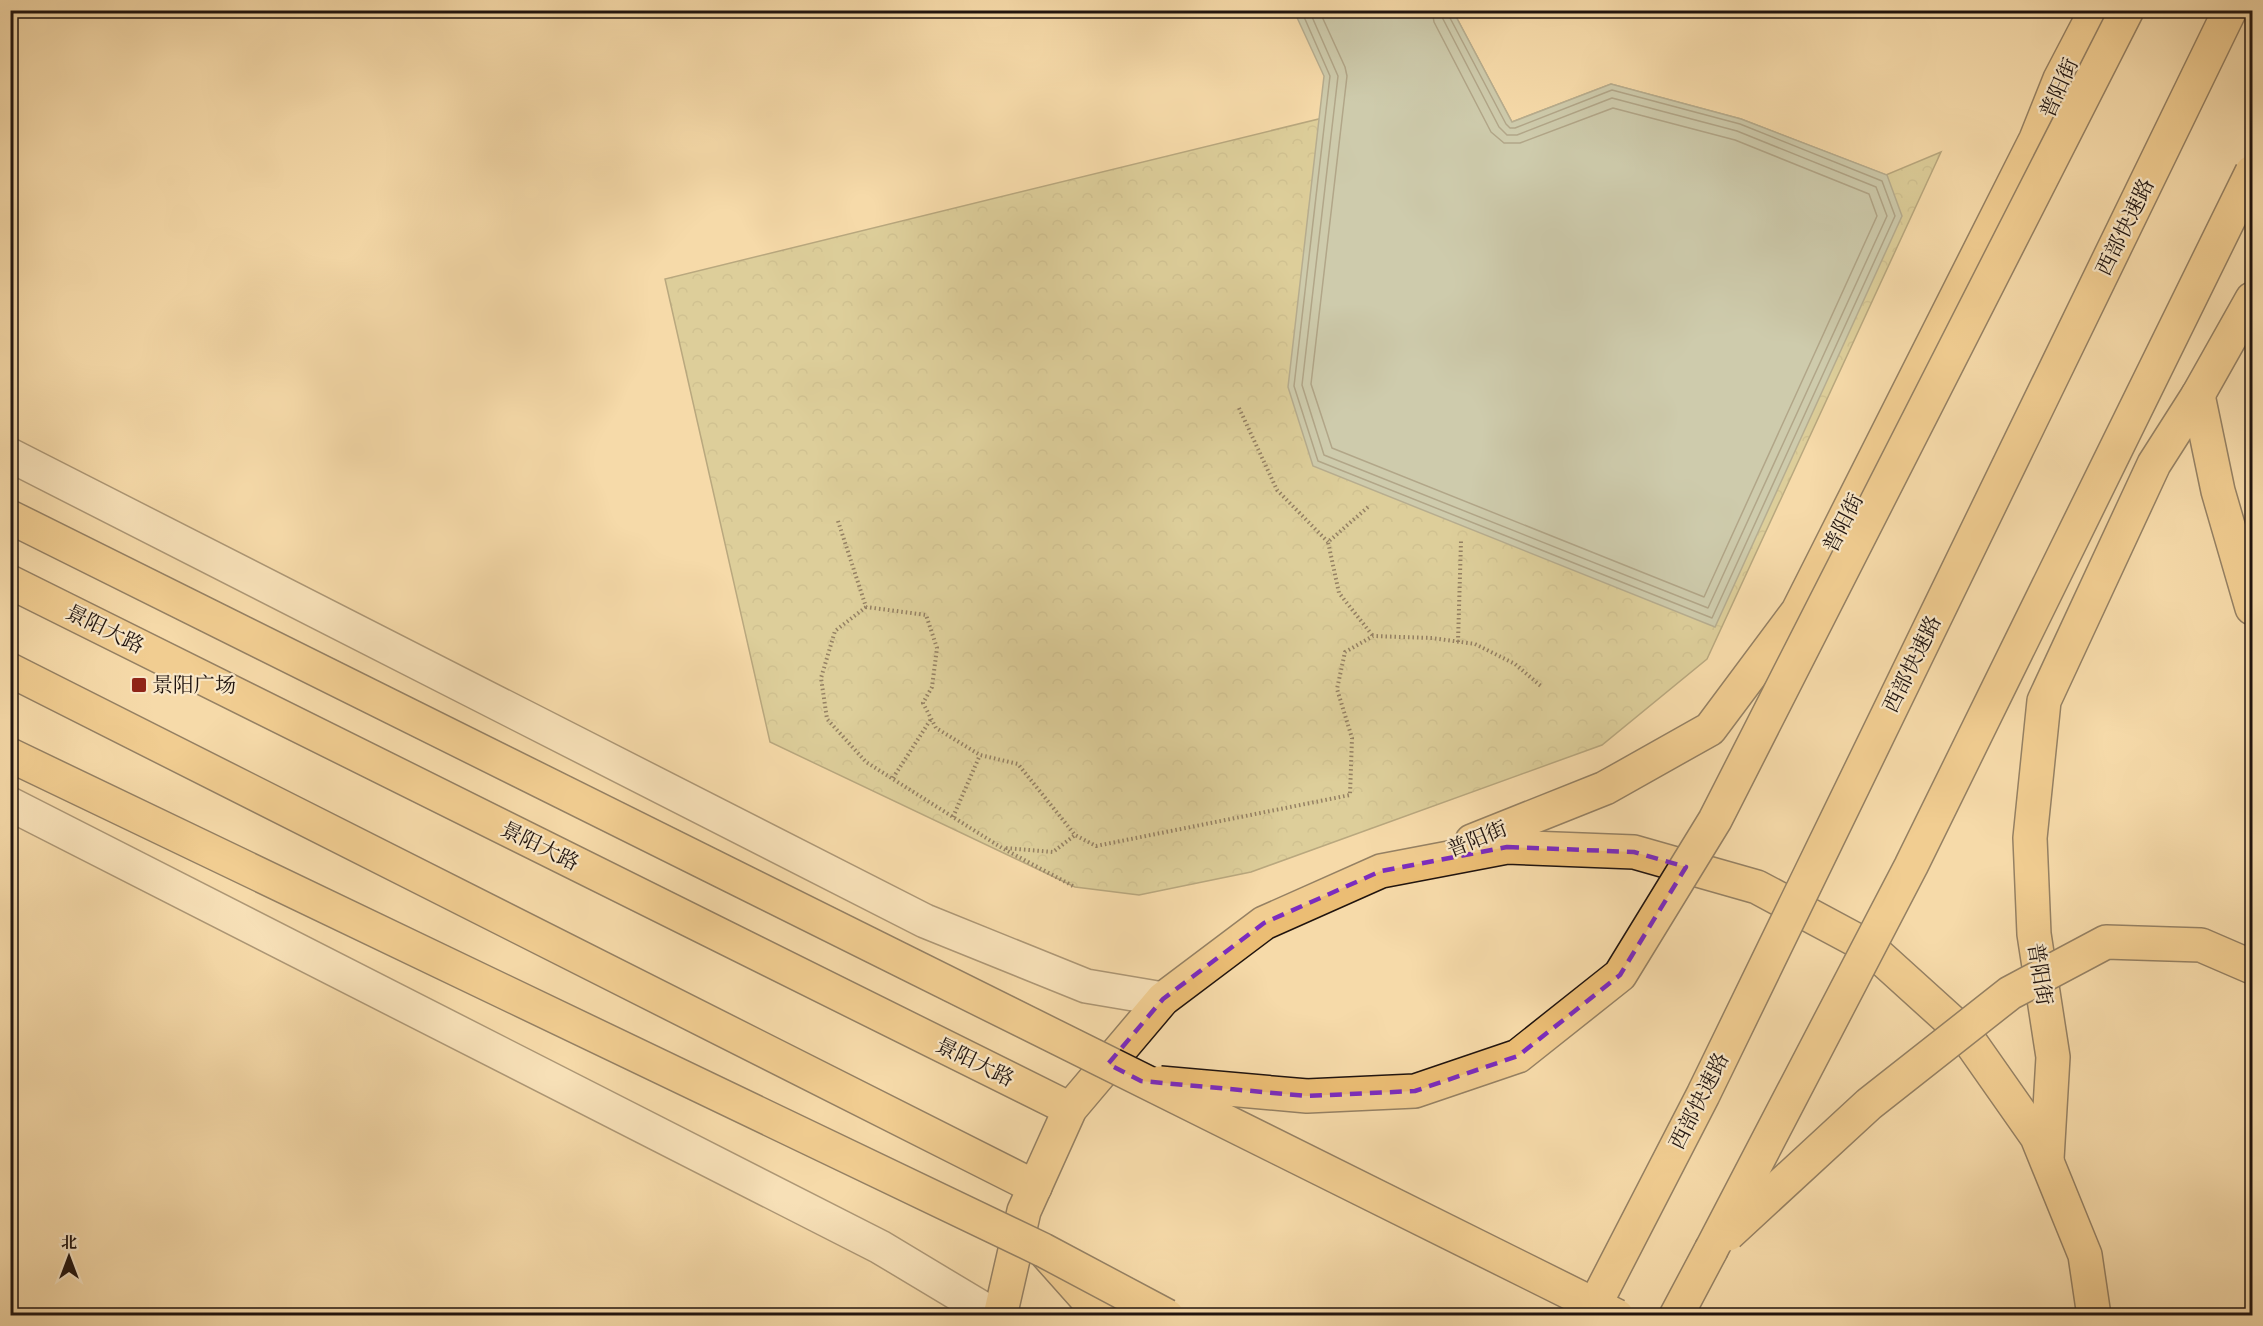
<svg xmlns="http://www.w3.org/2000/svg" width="2263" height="1326" font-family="'IM FELL DW Pica','Noto Serif SC',serif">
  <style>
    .park { fill: url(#park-crowns); stroke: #6f6a4b; stroke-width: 1.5 }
    .water { fill: #9eb9b0; stroke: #6c7770; stroke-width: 1.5 }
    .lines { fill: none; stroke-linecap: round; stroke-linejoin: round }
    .shore { stroke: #5f6660; stroke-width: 1.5 }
    .minor-casing { stroke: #564636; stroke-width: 36 }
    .major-casing { stroke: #20140f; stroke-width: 36 }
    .highway-casing { stroke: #20140f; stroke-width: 36 }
    .path { stroke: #20140f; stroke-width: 4; stroke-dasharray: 1.5 3; stroke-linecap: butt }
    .minor { stroke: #f9e7c7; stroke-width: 33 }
    .major { stroke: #ebbd74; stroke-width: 33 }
    .highway { stroke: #ebbd74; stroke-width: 33 }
    .highway-bridge-casing { stroke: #20140f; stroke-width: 36; stroke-linecap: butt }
    .highway-bridge { stroke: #ebbd74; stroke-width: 33 }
    .marked { fill: none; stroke: #7b2cbf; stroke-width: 4.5; stroke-dasharray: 12 8; stroke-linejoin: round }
    .poi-dot { fill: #8f2418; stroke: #f9e7c7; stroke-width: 2 }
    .labels { text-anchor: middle; stroke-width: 4.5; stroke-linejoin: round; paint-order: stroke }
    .street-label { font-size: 21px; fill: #20140f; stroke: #f9e7c7 }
    .poi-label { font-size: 21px; fill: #20140f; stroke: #f9e7c7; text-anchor: start }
  </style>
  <defs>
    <pattern id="park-crowns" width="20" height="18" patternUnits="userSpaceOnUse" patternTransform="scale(1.5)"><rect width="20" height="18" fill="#bebf87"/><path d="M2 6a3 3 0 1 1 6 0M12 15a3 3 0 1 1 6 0" fill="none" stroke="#a3a373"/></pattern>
  </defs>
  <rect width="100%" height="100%" fill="#f6daa9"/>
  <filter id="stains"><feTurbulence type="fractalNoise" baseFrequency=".00333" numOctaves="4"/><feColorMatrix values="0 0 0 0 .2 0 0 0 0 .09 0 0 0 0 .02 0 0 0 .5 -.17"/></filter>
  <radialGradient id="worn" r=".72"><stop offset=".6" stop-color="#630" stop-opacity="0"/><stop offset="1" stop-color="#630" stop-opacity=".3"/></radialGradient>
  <path class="park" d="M1453 11 1512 122 1611 84 1741 119 1886 175 1941 152 1707 659 1602 745 1251 872 1139 895 1075 887 770 742 665 279 1339 114Z"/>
  <path class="water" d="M1294 11H1453L1512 122 1611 84 1741 119 1887 175 1902 216 1715 627 1313 466 1288 387 1324 76Z"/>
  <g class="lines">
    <g class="shore">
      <path d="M1301 10 1330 76 1294 386 1318 461 1712 618 1895 216 1882 181 1740 124 1612 90 1515 128H1510L1506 124 1449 16 1448 10"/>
      <path d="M1309 10 1338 76 1302 385 1324 455 1708 608 1887 216 1876 187 1737 131 1612 98 1517 135H1507L1499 127 1443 19 1441 10"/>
      <path d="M1319 10 1345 67 1347 76 1311 384 1332 448 1704 597 1877 216 1869 194 1735 140 1613 108 1520 143H1504L1491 132 1434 22 1432 10"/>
    </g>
    <g class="minor-casing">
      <g id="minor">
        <path d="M10 455 925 921 1086 986 1163 999"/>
        <path d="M10 804 880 1247 995 1316"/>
      </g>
    </g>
    <g class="major-casing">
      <g id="major">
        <path d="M2198 395 2218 491 2252 608"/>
        <path d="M10 582 1070 1109"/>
        <path d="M10 670 1035 1187"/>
        <path d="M1472 841 1605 788 1710 729 1798 611 2036 139 2060 79 2096 10"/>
        <path d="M2047 1159 2053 1057 2034 934 2030 838 2044 701 2154 464 2198 395 2252 299"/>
        <path d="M1000 1316 1024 1211 1070 1109 1163 999 1264 923 1381 871 1507 847 1634 852 1757 887 1869 947 1964 1033 2037 1137 2085 1255 2094 1316"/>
      </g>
    </g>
    <g class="highway-casing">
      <g id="highway">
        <path d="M1045 1252 1102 1316"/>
        <path d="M1676 1316 1711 1250"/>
      </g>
    </g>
    <g class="path">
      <path d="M1239 408 1277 490 1328 542"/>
      <path d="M1368 507 1328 542 1339 593 1373 636"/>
      <path d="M838 521 866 607 926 615 937 648 932 687 923 703 936 728 980 755 1018 764 1075 835 1096 846 1350 795 1352 738 1337 689 1345 652 1373 636 1432 638 1475 644 1515 664 1542 687"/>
      <path d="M866 607 835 631 821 678 827 719 866 762 1002 848 1075 887"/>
      <path d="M1458 642 1461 541"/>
      <path d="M893 778 931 719"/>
      <path d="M953 817 980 755"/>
      <path d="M1006 848 1053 852 1075 835"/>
    </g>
    <use href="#minor" class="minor"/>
    <use href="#major" class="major"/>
    <use href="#highway" class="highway"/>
    <g class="highway-bridge-casing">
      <g id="highway-bridge">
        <path d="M10 517 1617 1316"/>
        <path d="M10 755 1043 1250 1167 1316"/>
        <path d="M1160 1083 1307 1096 1415 1091 1518 1056 1620 975 1715 820 2127 10"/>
        <path d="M1728 1234 1869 1104 2010 993 2106 942 2201 945 2252 967"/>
        <path d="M1711 1250 1911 866 2252 172"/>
        <path d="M1589 1316 1703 1095 2230 10"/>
      </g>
    </g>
    <use href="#highway-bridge" class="highway-bridge"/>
  </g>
  <path d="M0 0H2263V1326H0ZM1507 847 1634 852 1686 867 1620 975 1518 1056 1415 1091 1307 1096 1141 1081 1108 1064 1163 999 1264 923 1381 871Z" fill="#f6daa9" fill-opacity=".55" fill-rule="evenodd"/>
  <path class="marked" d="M1507 847 1634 852 1686 867 1620 975 1518 1056 1415 1091 1307 1096 1141 1081 1108 1064 1163 999 1264 923 1381 871Z"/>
  <rect class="poi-dot" x="131" y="677" width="16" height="16" rx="3"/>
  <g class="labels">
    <g class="street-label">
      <text transform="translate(2059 88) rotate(-66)" y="7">普阳街</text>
      <text transform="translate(2125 227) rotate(-64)" y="7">西部快速路</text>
      <text transform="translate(1843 523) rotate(-63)" y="7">普阳街</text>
      <text transform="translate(105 629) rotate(26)" y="7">景阳大路</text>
      <text transform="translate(1912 664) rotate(-64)" y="7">西部快速路</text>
      <text transform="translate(1477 839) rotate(-22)" y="7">普阳街</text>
      <text transform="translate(540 846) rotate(26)" y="7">景阳大路</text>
      <text transform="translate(2040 974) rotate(81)" y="7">普阳街</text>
      <text transform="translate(975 1062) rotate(26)" y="7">景阳大路</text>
      <text transform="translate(1699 1101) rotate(-63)" y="7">西部快速路</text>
    </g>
    <g class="poi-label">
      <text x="152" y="692">景阳广场</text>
    </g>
  </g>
  <rect width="2263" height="1326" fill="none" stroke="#f6daa9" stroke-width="36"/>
  <rect x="12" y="12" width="2239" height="1302" fill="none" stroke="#20140f" stroke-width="3"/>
  <rect x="18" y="18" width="2227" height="1290" fill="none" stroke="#20140f" stroke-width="1.5"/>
  <g transform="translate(69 1257)" stroke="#f9e7c7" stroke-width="4.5" paint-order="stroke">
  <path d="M0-4.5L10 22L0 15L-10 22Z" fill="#20140f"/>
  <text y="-9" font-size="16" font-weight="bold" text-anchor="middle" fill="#20140f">北</text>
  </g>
  <rect width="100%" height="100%" filter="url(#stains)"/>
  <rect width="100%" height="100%" fill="url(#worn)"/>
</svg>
